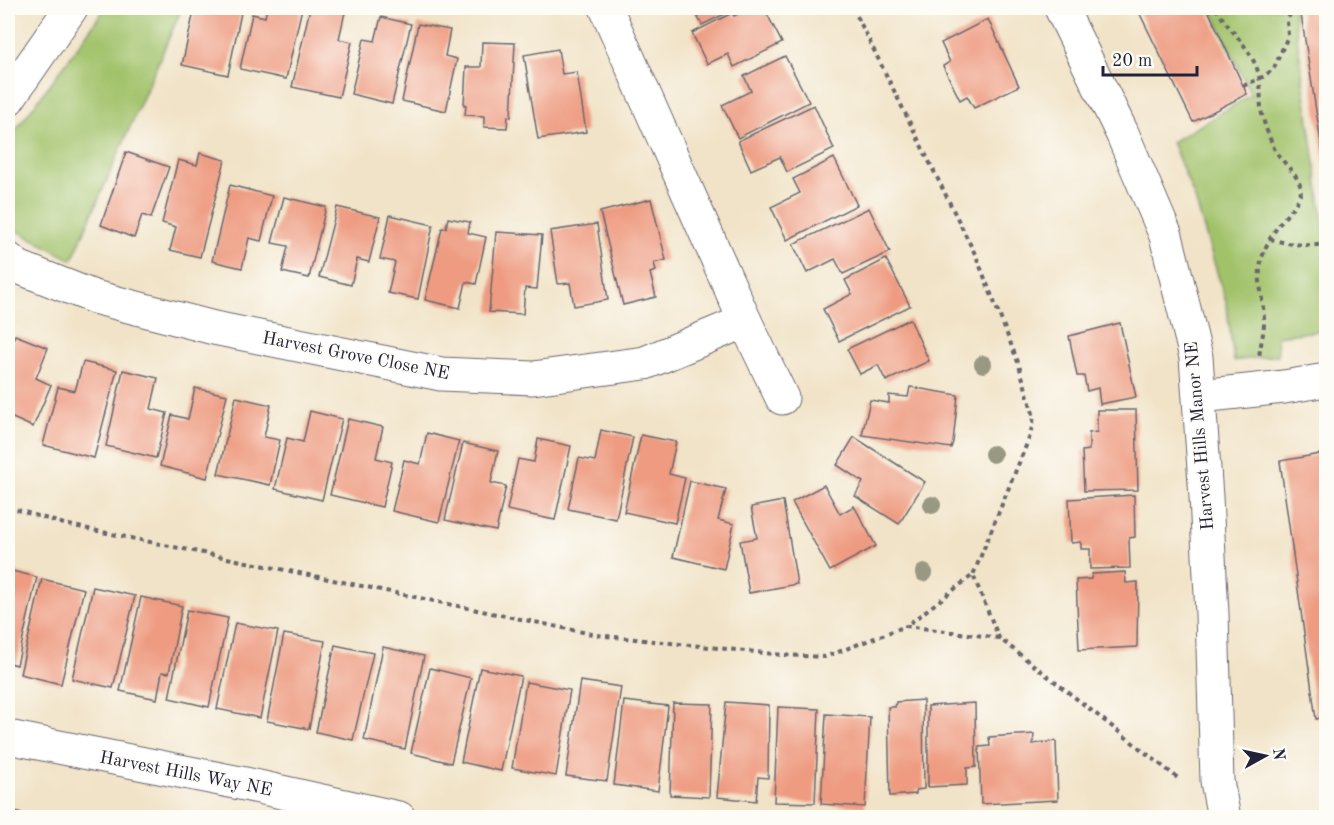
<svg xmlns="http://www.w3.org/2000/svg" width="1334" height="825" font-family="'Old Standard TT',serif">
  <style>
    .green { fill: #a2c26b; stroke: #627253; stroke-width: 1.5 }
    .building { fill: #ee9b81 }
    .lines { fill: none; stroke-linecap: round; stroke-linejoin: round }
    .minor-casing { stroke: #6a666c; stroke-width: 35 }
    .path { stroke: #6a666c; stroke-width: 4; stroke-dasharray: 4.5 4.5; stroke-linecap: butt }
    .minor { stroke: #fff; stroke-width: 33 }
    .tree { fill: #989883 }
    .labels { text-anchor: middle; stroke-width: 4.5; stroke-linejoin: round; paint-order: stroke }
    .street-label { font-size: 18px; fill: #22223b; stroke: #fdfcf7 }
  </style>
  <rect width="100%" height="100%" fill="#fdfcf7"/>
  <filter id="ink" filterUnits="userSpaceOnUse"><feTurbulence type="fractalNoise" baseFrequency=".0167" numOctaves="2"/><feDisplacementMap in="SourceGraphic" scale="12" xChannelSelector="R" yChannelSelector="G"/><feConvolveMatrix kernelMatrix="1 2 1 2 8 2 1 2 1" color-interpolation-filters="sRGB"/></filter>
  <filter id="wash" filterUnits="userSpaceOnUse"><feTurbulence type="fractalNoise" baseFrequency=".008" numOctaves="4" result="noise"/><feDisplacementMap in="SourceGraphic" scale="24" xChannelSelector="R" yChannelSelector="G"/><feGaussianBlur stdDeviation="1.35" result="paint"/><feColorMatrix in="noise" values="0 0 0 0 0 0 0 0 0 0 0 0 0 0 0 0 0 1.4 0 .05"/><feComposite in="paint" operator="in"/></filter>
  <g filter="url(#wash)">
    <rect width="100%" height="100%" fill="#f1e3c7"/>
    <g class="green">
      <path d="M105 8H182L72 260 8 226V140L69 59Z"/>
      <path d="M1211 8H1293L1326 242V330L1277 336 1278 355 1234 361 1226 302 1195 199 1172 142 1251 95Z"/>
    </g>
    <g id="blocks">
      <g class="building">
        <path d="M211 8H242L228 75 182 65 194 11 209 14Z"/>
        <path d="M267 8H302L286 79 240 69 252 14 265 17Z"/>
        <path d="M310 8H346L339 39 352 42 339 97 292 87Z"/>
        <path d="M693 8H737L702 25Z"/>
        <path d="M751 8H764L782 43 734 67 728 54 707 64 692 33 732 13 734 16Z"/>
        <path d="M1137 8H1207L1247 94 1193 122Z"/>
        <path d="M1300 8H1326V168H1325Z"/>
        <path d="M381 17 411 24 392 104 351 94 364 39 375 41Z"/>
        <path d="M988 19 1019 86 974 108 967 96 960 100 943 66 950 62 941 43Z"/>
        <path d="M418 24 450 30 445 56 457 59 446 111 402 101Z"/>
        <path d="M482 42 515 43 511 117 508 116 507 128 484 127V116L465 115 466 105H464L466 67H481Z"/>
        <path d="M558 49 562 74 577 72 586 132 538 139 524 55Z"/>
        <path d="M785 56 809 102 738 138 722 105 751 91 744 76Z"/>
        <path d="M814 105 834 149 787 172 780 157 751 170 738 141Z"/>
        <path d="M126 152 169 167 151 218 142 215 134 238 101 225Z"/>
        <path d="M200 153 225 160 200 257 170 250 176 227 162 223 178 160 197 165Z"/>
        <path d="M834 158 857 205 787 240 771 207 800 193 793 179Z"/>
        <path d="M230 185 272 196 261 241 249 238 242 268 212 261Z"/>
        <path d="M284 197 326 207 309 278 282 272 288 246 272 243Z"/>
        <path d="M651 199 666 260 654 263 656 271 650 273 656 297 623 305 600 212Z"/>
        <path d="M337 207 380 217 369 262 357 259 351 285 319 277Z"/>
        <path d="M869 208 890 252 843 274 835 259 807 273 793 244Z"/>
        <path d="M390 215 433 225 418 299 388 293 395 262 380 259Z"/>
        <path d="M448 218 470 222 468 233 486 237 476 284 466 282 460 308 425 300 442 228H446Z"/>
        <path d="M597 224 608 300 574 306 570 283 558 284 550 231Z"/>
        <path d="M496 232 542 235 537 289 525 288 523 314 489 312Z"/>
        <path d="M886 259 910 306 839 341 823 309 852 294 845 280Z"/>
        <path d="M910 319 929 361 886 381 878 365 860 374 847 349Z"/>
        <path d="M1120 323 1136 397 1100 404 1098 388 1087 391 1084 376H1077L1069 336Z"/>
        <path d="M15 335 48 348 36 378 51 385 33 427 8 416V352Z"/>
        <path d="M83 362 117 370 94 458 43 445 58 387 75 391Z"/>
        <path d="M123 370 158 378 151 409 167 413 156 458 106 446Z"/>
        <path d="M910 387 958 395 953 442 951 448 862 435 870 400 889 403V395L908 397Z"/>
        <path d="M195 388 227 395 207 478 160 466 172 415 188 419Z"/>
        <path d="M236 397 271 405 264 437 280 440 270 485 218 474Z"/>
        <path d="M1097 410H1136L1138 490 1084 491 1082 451 1089 450V433L1097 432Z"/>
        <path d="M310 411 342 419 322 500 275 489 287 438 303 442Z"/>
        <path d="M348 419 383 427 376 458 392 462 382 507 330 495Z"/>
        <path d="M601 430 633 437 616 519 568 509 579 458 595 461Z"/>
        <path d="M427 433 459 441 439 522 392 511 404 460 420 464Z"/>
        <path d="M641 435 676 442 669 474 685 478 675 523 624 512Z"/>
        <path d="M854 437 925 482 899 524 855 496 863 482 837 465Z"/>
        <path d="M538 439 571 446 555 520 507 510 518 459 534 462Z"/>
        <path d="M463 443 498 451 491 483 506 486 496 531 445 520Z"/>
        <path d="M1326 453V717L1316 719 1280 461Z"/>
        <path d="M690 481 726 489 718 520 734 524 724 569 673 557Z"/>
        <path d="M824 485 840 514 854 506 876 546 830 571 792 502Z"/>
        <path d="M1134 495 1135 537 1129 538 1130 568 1090 569V549H1081V542L1071 543 1069 499Z"/>
        <path d="M783 501 797 584 749 593 740 541 757 538 751 507Z"/>
        <path d="M8 570 37 577 17 665 8 663Z"/>
        <path d="M1125 572 1126 583 1138 582 1137 647 1079 650 1076 580 1091 579 1092 574Z"/>
        <path d="M42 579 84 589 61 684 20 674Z"/>
        <path d="M93 587 135 596 113 688 72 679Z"/>
        <path d="M141 597 182 606 169 673 162 672 157 699 120 691Z"/>
        <path d="M187 610 228 618 209 707 169 698Z"/>
        <path d="M235 623 278 631 260 718 217 709Z"/>
        <path d="M284 634 325 641 309 729 267 721Z"/>
        <path d="M335 645 373 653 353 740 316 732Z"/>
        <path d="M383 647 424 656 405 749 364 740Z"/>
        <path d="M430 668 471 678 451 763 411 753Z"/>
        <path d="M480 668 521 676 501 771 461 762Z"/>
        <path d="M580 681 621 687 607 781 566 776Z"/>
        <path d="M526 682 570 690 556 776 512 768Z"/>
        <path d="M923 700 924 789 916 790V794L890 796 888 707H895L896 702Z"/>
        <path d="M624 701 668 706 658 791 614 785Z"/>
        <path d="M726 702 769 705 768 778 758 777 756 801 717 797Z"/>
        <path d="M673 703 712 704 709 797 670 795Z"/>
        <path d="M975 703 976 767 967 768V785L928 787V706Z"/>
        <path d="M778 707 819 709 815 803 774 802Z"/>
        <path d="M826 714 870 717 865 807 821 804Z"/>
        <path d="M1034 734 1033 744 1056 741 1058 800 981 804 979 747 990 746 989 737Z"/>
        <path d="M8 810 34 817 33 818H8Z"/>
      </g>
    </g>
  </g>
  <g filter="url(#ink)">
    <use href="#blocks" fill-opacity="0" stroke="#6a666c" stroke-width="1.5"/>
    <g class="lines">
      <g class="minor-casing">
        <g id="minor">
          <path d="M606 8 745 321 782 398"/>
          <path d="M1061 8 1122 133 1166 236 1196 357 1206 497 1212 614 1217 781 1224 818"/>
          <path d="M8 99 71 8"/>
          <path d="M8 259 18 267 94 297 214 328 441 374 533 378 645 363 745 321"/>
          <path d="M1200 396 1284 387 1326 380"/>
          <path d="M8 737 245 784 399 818"/>
        </g>
      </g>
      <g class="path">
        <path d="M853 8 976 256 1018 362 1034 417 1030 436 973 575"/>
        <path d="M1216 8C1227 28 1246 43 1255 64 1262 78 1260 94 1261 109 1263 122 1269 137 1274 148 1280 161 1301 176 1301 191 1300 202 1282 219 1276 229 1270 237 1265 248 1262 258 1256 279 1264 300 1264 322 1264 334 1260 346 1259 358"/>
        <path d="M1243 86 1265 76 1274 68 1288 36 1287 21 1290 14 1301 8"/>
        <path d="M1270 239C1288 244 1308 247 1326 244"/>
        <path d="M8 507 64 524 597 635 783 655 825 657 906 626"/>
        <path d="M999 638 906 626 973 575 999 638 1179 779"/>
      </g>
      <use href="#minor" class="minor"/>
    </g>
    <g class="tree">
      <circle cx="983" cy="364" r="9"/>
      <circle cx="993" cy="454" r="9"/>
      <circle cx="932" cy="505" r="9"/>
      <circle cx="924" cy="573" r="9"/>
    </g>
  </g>
  <g class="labels">
    <g class="street-label">
      <text transform="translate(356 355) rotate(11)" y="6">Harvest Grove Close NE</text>
      <text transform="translate(1199 436) rotate(-95)" y="6">Harvest Hills Manor NE</text>
      <text transform="translate(186 773) rotate(11)" y="6">Harvest Hills Way NE</text>
    </g>
  </g>
  <rect width="1334" height="825" fill="none" stroke="#fdfcf7" stroke-width="30"/>
  <g transform="translate(1265 756) rotate(82)" stroke="#fdfcf7" stroke-width="4.5" paint-order="stroke">
  <path d="M0-4.5L10 22L0 15L-10 22Z" fill="#22223b"/>
  <text y="-9" font-size="16" font-weight="bold" text-anchor="middle" fill="#22223b">N</text>
  </g>
  <path d="M1103 66v9h94v-9" fill="none" stroke="#22223b" stroke-width="3"/>
  <text x="1112" y="66" font-size="18" fill="#22223b" stroke="#fdfcf7" stroke-width="4.5" paint-order="stroke">20 m</text>
</svg>
